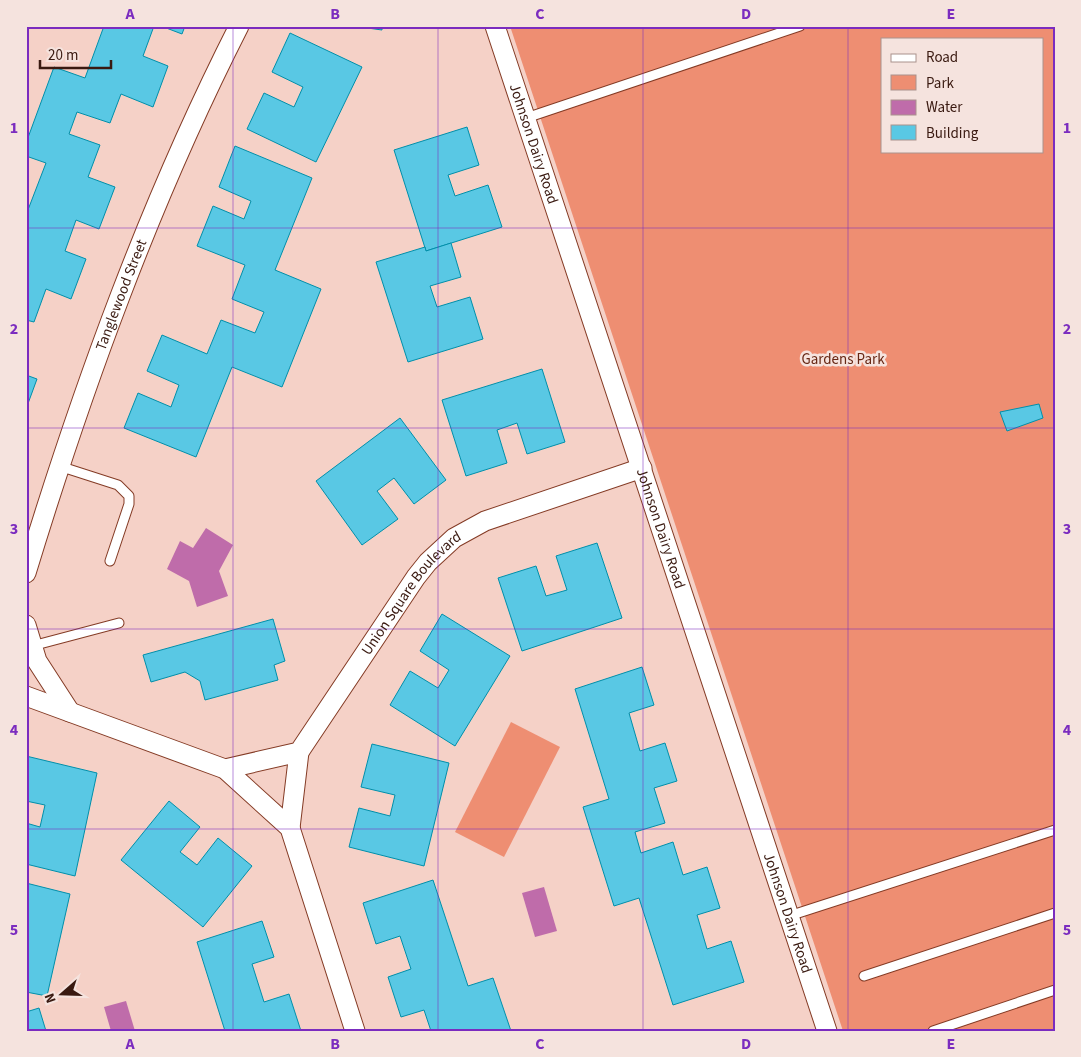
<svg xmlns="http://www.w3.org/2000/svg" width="1081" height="1057" font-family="'Source Sans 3',sans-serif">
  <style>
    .green { fill: #ee8e72; fill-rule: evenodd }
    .water { fill: #bf6caa }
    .building { fill: #59c8e4; stroke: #008faa }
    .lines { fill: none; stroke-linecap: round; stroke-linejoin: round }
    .lane-casing { stroke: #843b25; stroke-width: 11 }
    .street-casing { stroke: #843b25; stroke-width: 21 }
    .lane { stroke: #fff; stroke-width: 9 }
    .street { stroke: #fff; stroke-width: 19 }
    .grid { fill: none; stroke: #7b2cbf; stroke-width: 1; stroke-opacity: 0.55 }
    .labels { text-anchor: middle; stroke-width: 5; stroke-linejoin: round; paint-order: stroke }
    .street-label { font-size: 15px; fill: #391910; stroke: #f5e3de }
    .park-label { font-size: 15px; fill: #672714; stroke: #f5e3de }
    .neatline { fill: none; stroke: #7b2cbf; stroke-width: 2 }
    .grid-label { font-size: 16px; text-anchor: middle; font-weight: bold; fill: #7b2cbf }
  </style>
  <rect width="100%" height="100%" fill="#f5d1c7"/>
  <g class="green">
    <path d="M510 26H1055V1031H843ZM882 39H1042V151H882Z"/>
    <path d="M511 722 560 747 504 857 455 832Z"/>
  </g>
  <g class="water">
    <path d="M206 528 233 545 219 571 228 596 197 607 189 581 167 569 180 541 193 548Z"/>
    <path d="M544 887 557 931 535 937 522 893Z"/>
    <path d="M126 1001 135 1031H111L104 1007Z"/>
  </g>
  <g class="building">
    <path d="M104 26H154L143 56 168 66 153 107 121 94 110 123 77 112 69 134 100 145 88 177 115 187 99 229 76 220 65 251 86 259 71 299 46 289 34 322 26 320V215L46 163 26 156V143L54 67 85 78Z"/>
    <path d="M161 26H185L182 34Z"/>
    <path d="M353 26H382V30Z"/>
    <path d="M290 33 362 67 316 162 247 129 264 93 294 107 303 87 272 72Z"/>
    <path d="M467 127 479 165 448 175 455 196 488 185 502 227 426 251 394 150Z"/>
    <path d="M235 146 312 178 275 270 321 289 282 387 232 367 196 457 124 428 138 393 171 407 179 385 147 371 162 335 207 354 221 320 255 333 264 312 232 299 245 265 197 246 213 206 244 219 251 201 219 187Z"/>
    <path d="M451 243 461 277 430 286 437 307 470 297 483 339 408 362 376 262 425 247 426 251Z"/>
    <path d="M542 369 565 442 527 454 517 423 497 430 507 463 466 476 442 400Z"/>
    <path d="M26 375 37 379 26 409Z"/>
    <path d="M1039 404 1043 418 1007 431 1000 412Z"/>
    <path d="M400 418 446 480 414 504 394 478 377 491 398 519 362 545 316 481Z"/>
    <path d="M597 543 622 618 522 651 498 578 536 566 546 596 567 590 556 556Z"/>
    <path d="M442 614 510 656 455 746 390 705 410 671 438 688 449 670 420 651Z"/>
    <path d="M273 619 285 661 274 665 278 680 205 700 200 681 185 672 151 682 143 655Z"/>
    <path d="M642 667 654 705 629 713 640 751 665 743 677 781 654 788 665 823 635 832 641 853 673 842 683 875 707 867 720 908 697 915 707 949 731 941 744 982 673 1005 639 898 614 906 583 807 609 799 575 689Z"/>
    <path d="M372 744 449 763 424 866 349 847 359 808 390 816 395 795 361 787Z"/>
    <path d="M26 756 97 773 75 876 26 864V823L40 827 45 805 26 801Z"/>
    <path d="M169 801 200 827 180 852 197 865 218 838 252 866 203 927 121 860Z"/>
    <path d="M433 880 468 986 493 978 511 1031H431L424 1010 401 1017 388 977 411 969 400 936 376 944 363 903Z"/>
    <path d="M26 883 70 894 47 996 26 992Z"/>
    <path d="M262 921 274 957 252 964 264 1002 289 994 301 1031H225L197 942Z"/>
    <path d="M39 1008 46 1031H26V1012Z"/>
  </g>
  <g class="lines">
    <g class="lane-casing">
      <g id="lane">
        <path d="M526 118 800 26"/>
        <path d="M59 466 118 485 129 496V504L110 561"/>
        <path d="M32 646 119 623"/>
        <path d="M789 916 1055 830"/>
        <path d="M864 976 1055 913"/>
        <path d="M933 1031 1055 990"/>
      </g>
    </g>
    <g class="street-casing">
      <g id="street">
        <path id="s1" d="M495 26 827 1031"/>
        <path id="s2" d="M26 573C83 386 150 201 239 26"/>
        <path d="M26 625 37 661 70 712"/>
        <path d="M26 696 225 769 290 828 355 1031"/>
        <path id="s3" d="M225 769 299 752 416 577 428 562 454 538 485 521 642 468"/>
        <path d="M290 828 299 752"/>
      </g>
    </g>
    <use href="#lane" class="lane"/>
    <use href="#street" class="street"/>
  </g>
  <path class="grid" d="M233 26V1031M438 26V1031M643 26V1031M848 26V1031M26 228H1055M26 428H1055M26 629H1055M26 829H1055"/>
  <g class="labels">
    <g class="street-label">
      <text dy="5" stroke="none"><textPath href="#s1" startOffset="124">Johnson Dairy Road</textPath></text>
      <text dy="5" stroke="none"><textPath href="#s2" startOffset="294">Tanglewood Street</textPath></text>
      <text dy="5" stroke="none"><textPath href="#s1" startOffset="529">Johnson Dairy Road</textPath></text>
      <text dy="5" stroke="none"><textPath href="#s3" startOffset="271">Union Square Boulevard</textPath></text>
      <text dy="5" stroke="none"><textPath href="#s1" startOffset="934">Johnson Dairy Road</textPath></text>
    </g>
    <g class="park-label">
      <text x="843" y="364">Gardens Park</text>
    </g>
  </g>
  <rect width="1081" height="1057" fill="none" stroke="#f5e3de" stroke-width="55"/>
  <rect x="881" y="38" width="162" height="115" fill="#f5e3de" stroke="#aa928c"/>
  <rect x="891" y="54" width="25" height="8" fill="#ffffff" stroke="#aa928c"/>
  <text x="926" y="62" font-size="15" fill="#391910">Road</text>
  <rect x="891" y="75" width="25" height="15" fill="#ee8e72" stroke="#aa928c"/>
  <text x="926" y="88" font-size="15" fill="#391910">Park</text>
  <rect x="891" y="100" width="25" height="15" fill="#bf6caa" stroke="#aa928c"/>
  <text x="926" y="112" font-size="15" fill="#391910">Water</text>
  <rect x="891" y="125" width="25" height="15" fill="#59c8e4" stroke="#aa928c"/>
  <text x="926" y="138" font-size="15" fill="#391910">Building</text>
  <g transform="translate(62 994) rotate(250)" stroke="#f5e3de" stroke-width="4" paint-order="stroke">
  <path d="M0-4L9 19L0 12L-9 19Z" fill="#391910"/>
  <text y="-8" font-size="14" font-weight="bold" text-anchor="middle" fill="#391910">N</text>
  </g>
  <path d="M40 60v8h71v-8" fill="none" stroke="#391910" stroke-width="2.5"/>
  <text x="48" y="60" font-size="15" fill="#391910" stroke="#f5e3de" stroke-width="4" paint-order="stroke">20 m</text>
  <rect x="28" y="28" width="1026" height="1002" class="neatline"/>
  <g class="grid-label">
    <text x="130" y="19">A</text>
    <text x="335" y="19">B</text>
    <text x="540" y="19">C</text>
    <text x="746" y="19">D</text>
    <text x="951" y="19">E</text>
    <text x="14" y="133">1</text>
    <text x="1067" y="133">1</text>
    <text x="14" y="334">2</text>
    <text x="1067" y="334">2</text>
    <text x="14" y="534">3</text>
    <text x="1067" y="534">3</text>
    <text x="14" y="735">4</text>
    <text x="1067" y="735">4</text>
    <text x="14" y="935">5</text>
    <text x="1067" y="935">5</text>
    <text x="130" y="1049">A</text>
    <text x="335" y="1049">B</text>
    <text x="540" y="1049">C</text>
    <text x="746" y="1049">D</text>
    <text x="951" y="1049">E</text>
  </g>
</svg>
